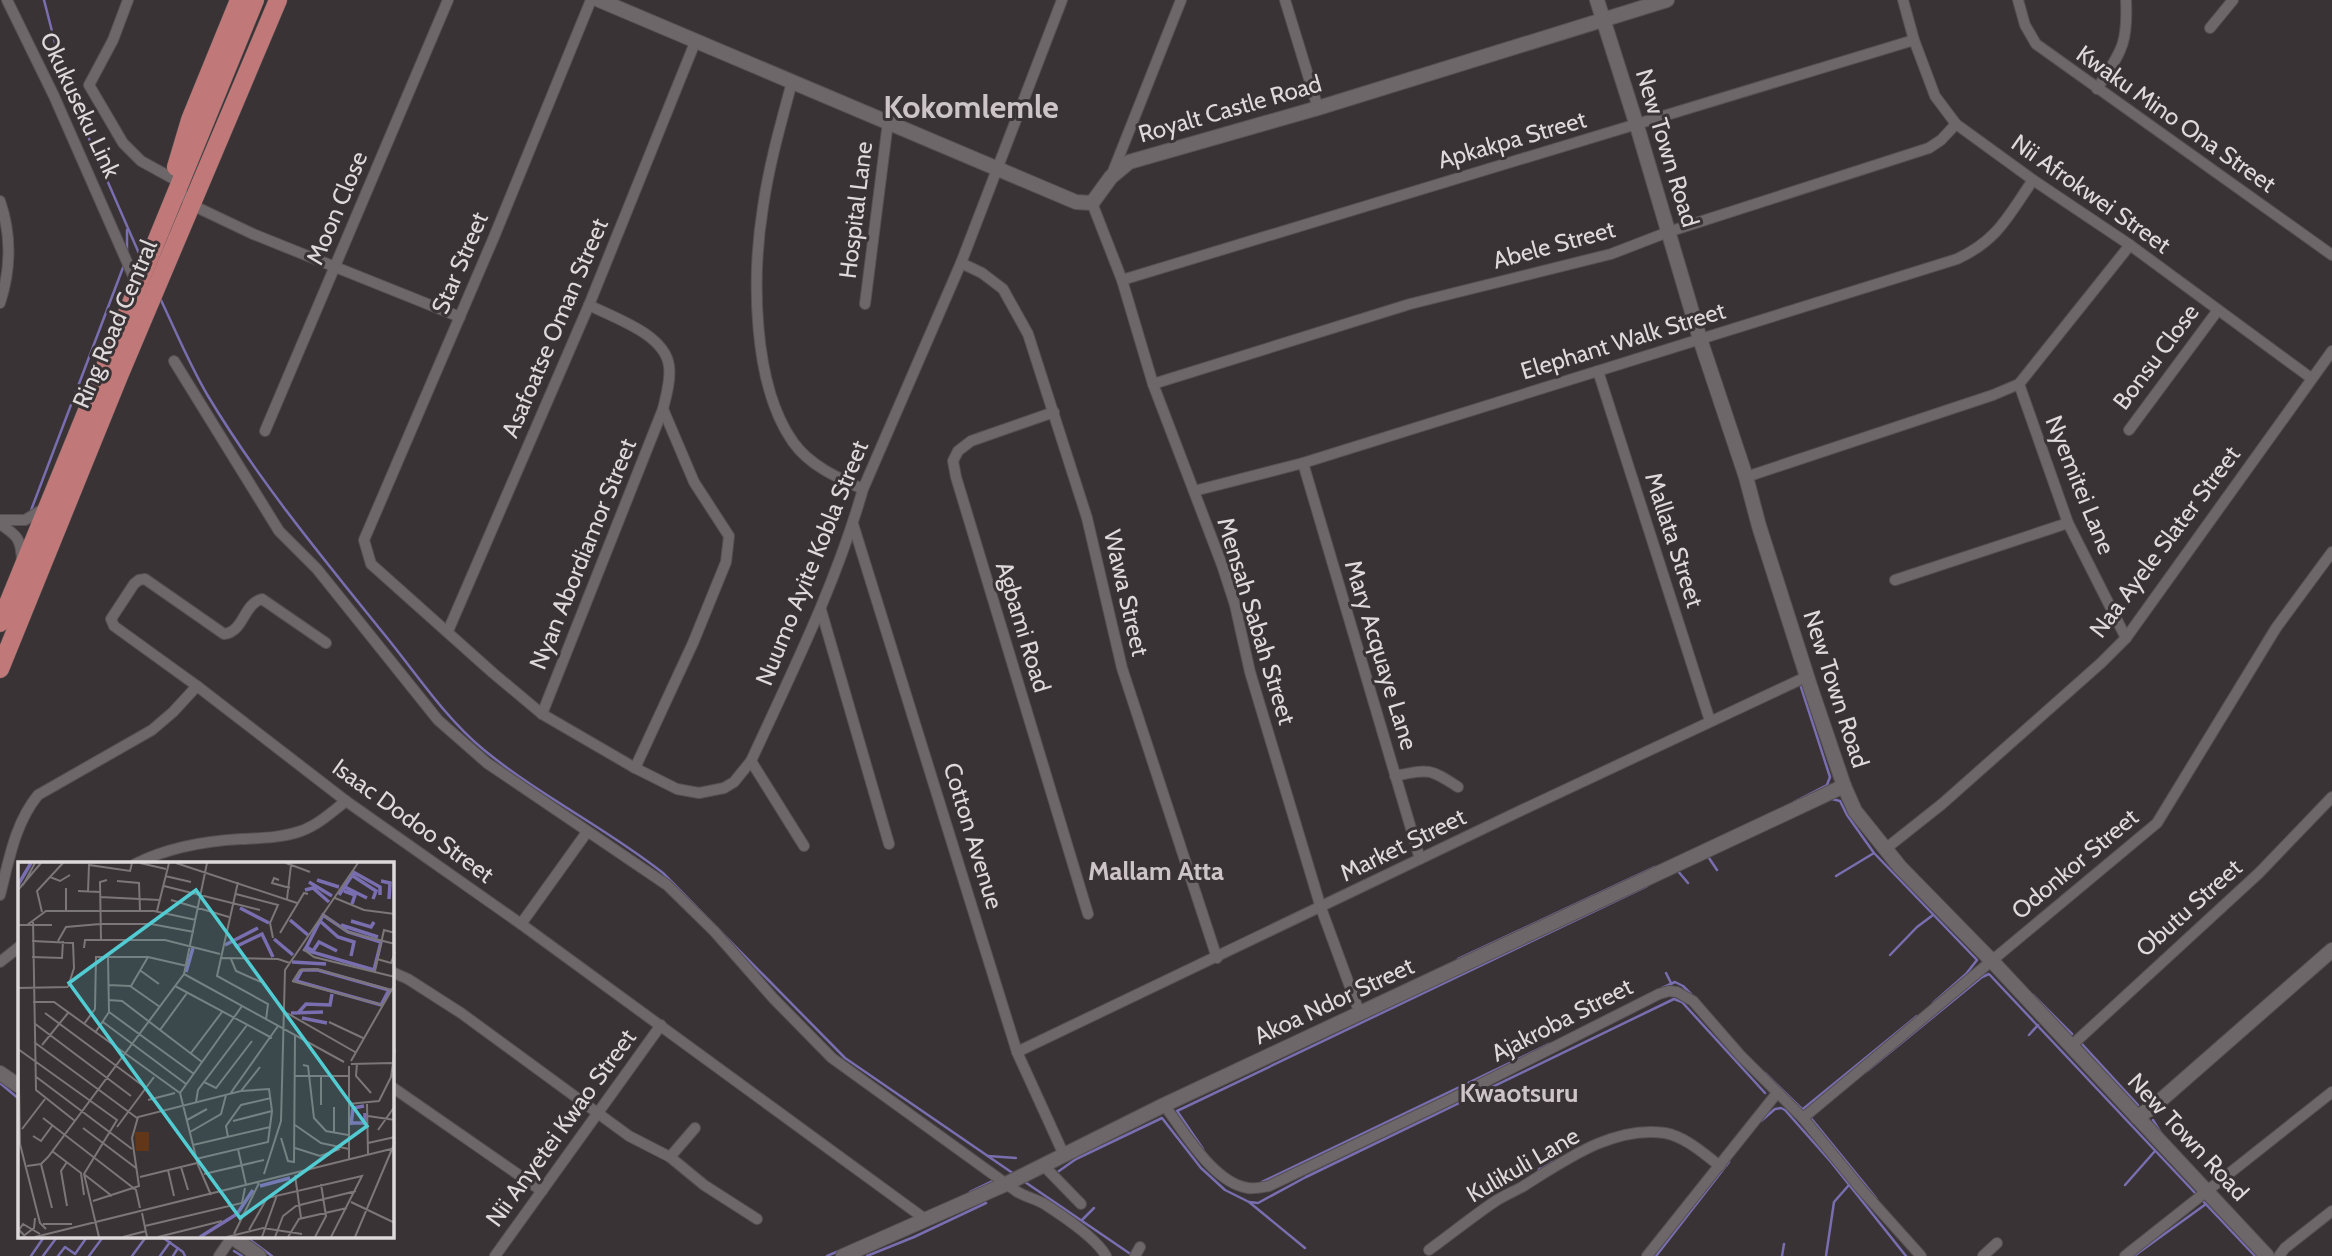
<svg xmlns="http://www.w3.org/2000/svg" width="2332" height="1256" font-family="Cabin,sans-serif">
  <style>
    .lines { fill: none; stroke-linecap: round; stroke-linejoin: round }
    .stream { stroke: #796eaf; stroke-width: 2.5 }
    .minor-casing { stroke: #555052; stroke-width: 12 }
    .tertiary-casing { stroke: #555052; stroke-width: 16 }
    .primary-casing { stroke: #555052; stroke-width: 19 }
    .minor { stroke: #6e676a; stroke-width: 10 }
    .tertiary { stroke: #6e676a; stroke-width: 14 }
    .primary { stroke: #c07878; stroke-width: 18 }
    .labels { text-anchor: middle; stroke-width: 6; stroke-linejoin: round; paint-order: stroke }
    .street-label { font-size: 24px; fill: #dedadb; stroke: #393335 }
    .neighbourhood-label { font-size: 26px; font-weight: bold; fill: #ccc4c7; stroke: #393335 }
    .district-label { font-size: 32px; font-weight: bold; fill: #ccc4c7; stroke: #393335 }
    .inset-river { fill: none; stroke: #796eaf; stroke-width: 3.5 }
    .inset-road { fill: none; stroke: #7b7677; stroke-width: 2 }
    .view { fill: #51ccd2; fill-opacity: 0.15; stroke: #51ccd2; stroke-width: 3.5 }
    .inset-edge { fill: none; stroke: #dedadb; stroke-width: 3.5 }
  </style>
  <rect width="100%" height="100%" fill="#393335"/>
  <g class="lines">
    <g class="stream">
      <path d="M44 0 66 86 141 258"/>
      <path d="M127 251V230"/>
      <path d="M159 296C175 329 189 364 208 396 259 481 322 557 384 634 416 673 445 718 484 750 540 796 606 828 663 873L845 1058 1014 1174"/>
      <path d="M30 513 124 265"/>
      <path d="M1832 799 1840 801 1847 815 1874 853 1977 960 1966 974 1933 1003"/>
      <path d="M1794 802 1827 785 1830 777 1801 687"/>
      <path d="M1707 855 1717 870"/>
      <path d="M1677 870 1688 883"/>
      <path d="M1836 876 1874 853"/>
      <path d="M1890 955 1917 927 1933 915"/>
      <path d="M1458 959 1655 867"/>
      <path d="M1666 973 1671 983"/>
      <path d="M1662 988 1675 982 1683 986 1691 994"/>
      <path d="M2033 995 2072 1034"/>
      <path d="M2029 1035 2038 1025"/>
      <path d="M2081 1043 2138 1105"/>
      <path d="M1867 1071 1982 977 1989 974 2196 1194"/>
      <path d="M1765 1073 1805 1112"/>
      <path d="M0 1083 19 1099"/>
      <path d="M1803 1109 1917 1016"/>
      <path d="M1810 1117 1876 1198"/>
      <path d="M2153 1120 2161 1133"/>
      <path d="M1761 1121 1775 1109 1781 1108 1785 1110 1831 1162 1906 1256"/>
      <path d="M1203 1149 1177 1111 1647 886"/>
      <path d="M988 1156 1016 1158"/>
      <path d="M1059 1171 1076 1159 1162 1118 1201 1168 1225 1190 1249 1202 1305 1248"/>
      <path d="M1538 1171 1541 1167 1555 1160"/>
      <path d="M1025 1182 1129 1253"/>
      <path d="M1262 1182 1549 1044"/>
      <path d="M2125 1185 2155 1151"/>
      <path d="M970 1192 995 1180"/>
      <path d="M2201 1199 2255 1256"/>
      <path d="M1249 1202 1258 1203 1306 1177 1674 999 1682 1002 1765 1093"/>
      <path d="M1082 1220 1094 1208"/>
      <path d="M162 1237 183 1252 185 1256"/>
      <path d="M214 1237 217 1238"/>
      <path d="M246 1237 272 1256"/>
      <path d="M234 1251 242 1256"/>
      <path d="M31 1256 44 1237"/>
      <path d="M43 1256 57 1237"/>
      <path d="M58 1256 65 1247 75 1254 87 1237"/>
      <path d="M89 1256 103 1237"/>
      <path d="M132 1256 146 1237"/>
      <path d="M160 1256 170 1242"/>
      <path d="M173 1256 178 1248"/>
      <path d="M827 1256 839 1251"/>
      <path d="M867 1256 914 1237 986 1203"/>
      <path d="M1656 1256 1729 1162"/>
      <path d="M1782 1256 1784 1244"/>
      <path d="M1826 1256 1834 1202 1849 1185"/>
      <path d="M2134 1256 2206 1204"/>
    </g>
    <g class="minor-casing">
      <g id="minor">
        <path d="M7 0 54 96 138 287"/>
        <path d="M128 0 113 40 89 85 123 143 141 161 172 178"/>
        <path d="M591 0 494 237 364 540 371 564 493 673 542 714 635 768 677 789 699 793 724 788 734 782 751 761C792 672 836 584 863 489L961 263 1062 0"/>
        <path d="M1285 0 1318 108"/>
        <path d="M1903 0 1914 40 1935 96 1956 124 2033 180 2130 245 2311 378"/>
        <path d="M2018 0 2025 25 2036 44 2332 255"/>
        <path d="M2210 28 2233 0"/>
        <path d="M792 82C781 123 769 165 763 207 752 275 752 384 793 442 810 466 838 478 863 489"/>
        <path d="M2097 89C2121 51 2128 46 2126 0"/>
        <path d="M1112 174 1181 0"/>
        <path d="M178 189 192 205 253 234 460 317"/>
        <path d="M0 201C12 236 11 269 0 303"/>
        <path d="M1092 203 1122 280 1153 384 1222 565 1235 605 1250 672 1321 908 1360 1014"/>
        <path d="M961 263 982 273 1003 289 1028 334 1087 518 1122 668 1217 958"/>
        <path d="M1122 280C1385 198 1650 122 1914 40"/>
        <path d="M865 304 888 122"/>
        <path d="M174 361 279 531 317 569 438 720 487 763 667 885 714 931 774 999 832 1058 1016 1191C1025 1197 1037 1199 1046 1205 1063 1216 1097 1239 1106 1256"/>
        <path d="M1598 371 1710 721"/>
        <path d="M1153 384 1410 304 1611 254 1668 232 1929 148 1941 140 1956 124"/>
        <path d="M2019 384 2068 523 2126 638"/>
        <path d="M1054 412 971 441 958 451 953 461 956 477 1088 914"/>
        <path d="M2129 430 2218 310"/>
        <path d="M265 431 448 0"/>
        <path d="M1303 463 1420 859"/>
        <path d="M1746 477 1993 395 2019 384 2130 245"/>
        <path d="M1194 491 1303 463 1957 259C1998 240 2008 216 2033 180"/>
        <path d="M0 520H25L45 508"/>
        <path d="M0 524C18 536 21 539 22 561"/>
        <path d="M853 524 1017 1052 1064 1155"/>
        <path d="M1895 580 2068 523"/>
        <path d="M821 610 889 844"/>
        <path d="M448 631 589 305 696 40"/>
        <path d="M326 643 262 599C243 604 244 632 224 634L145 579 139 580 134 584 111 619 114 626 197 686 346 801 521 924 925 1219"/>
        <path d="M542 714 663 409C666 396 671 380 669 366 665 334 614 318 589 305"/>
        <path d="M751 761 804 846"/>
        <path d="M635 768 693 643 726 562 729 536 694 482 663 409"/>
        <path d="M1395 776C1429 769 1429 768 1458 787"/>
        <path d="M1884 850 1942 804 2101 663 2126 638 2332 351"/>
        <path d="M135 864C169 847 204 841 241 839 261 838 281 838 301 831 318 825 332 812 346 801"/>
        <path d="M0 895C9 860 15 823 38 795L152 730 173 712 197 686"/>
        <path d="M521 924 587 832"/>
        <path d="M0 962 19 947"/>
        <path d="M392 972 408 979 461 1013 629 1136 670 1157 695 1128"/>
        <path d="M2071 1046 2259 873 2332 797"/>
        <path d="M1017 1052 1522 810 1808 676"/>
        <path d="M392 1087 542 1191"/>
        <path d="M1164 1105C1184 1131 1213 1183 1248 1188 1255 1189 1263 1187 1269 1186L1451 1099 1659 994 1669 991 1677 992 1693 1001 1740 1055 1803 1118 1861 1189 1921 1256"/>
        <path d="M1803 1118 2157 823 2276 628 2332 552"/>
        <path d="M670 1157 704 1185 757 1219"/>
        <path d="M1043 1165 1081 1204"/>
        <path d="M1429 1250C1451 1234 1472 1217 1494 1202 1503 1196 1513 1192 1522 1187 1564 1161 1613 1125 1665 1133 1686 1137 1704 1154 1720 1166"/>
        <path d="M219 1256 232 1237"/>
        <path d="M495 1256 661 1025"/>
        <path d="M1135 1256 1140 1247"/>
        <path d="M1647 1256 1777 1093"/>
        <path d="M1983 1256 1997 1243"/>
        <path d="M2125 1256 2332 1092"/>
        <path d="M2279 1256 2285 1248 2332 1211"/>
      </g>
    </g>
    <g class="tertiary-casing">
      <g id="tertiary">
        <path d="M599 0 1076 202 1092 203 1111 177 1129 162 1318 108 1667 0"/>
        <path d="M1597 0 1637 126 1700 339 1746 477 1759 526 1810 686 1844 786 1855 811 1900 867 1991 960 2267 1256"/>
        <path d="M0 1073 19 1086"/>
        <path d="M2137 1117 2153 1107 2332 950"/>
        <path d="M232 1237 259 1256"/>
        <path d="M843 1256 1006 1184 1164 1105 1844 786"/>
      </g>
    </g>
    <g class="primary-casing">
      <g id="primary">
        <path d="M176 167 190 120 239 0"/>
        <path d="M0 623 255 0"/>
        <path d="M0 669 119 376 278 0"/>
      </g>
    </g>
    <use href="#minor" class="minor"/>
    <use href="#tertiary" class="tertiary"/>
    <use href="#primary" class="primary"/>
  </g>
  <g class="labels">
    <g class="street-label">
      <text transform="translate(80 105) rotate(65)" y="8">Okukuseku Link</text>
      <text transform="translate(1230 109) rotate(-16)" y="8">Royalt Castle Road</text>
      <text transform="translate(2176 119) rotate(35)" y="8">Kwaku Mino Ona Street</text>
      <text transform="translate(1512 140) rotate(-16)" y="8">Apkakpa Street</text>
      <text transform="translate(1667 148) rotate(73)" y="8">New Town Road</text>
      <text transform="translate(2091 194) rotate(35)" y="8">Nii Afrokwei Street</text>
      <text transform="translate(337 208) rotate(-67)" y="8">Moon Close</text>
      <text transform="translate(856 210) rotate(-83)" y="8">Hospital Lane</text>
      <text transform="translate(1554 245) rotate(-15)" y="8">Abele Street</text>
      <text transform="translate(460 263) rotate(-67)" y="8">Star Street</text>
      <text transform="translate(115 324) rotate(-67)" y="8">Ring Road Central</text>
      <text transform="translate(555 328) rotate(-67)" y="8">Asafoatse Oman Street</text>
      <text transform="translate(1623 341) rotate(-17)" y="8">Elephant Walk Street</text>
      <text transform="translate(2156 357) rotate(-53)" y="8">Bonsu Close</text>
      <text transform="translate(2080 485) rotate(68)" y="8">Nyemitei Lane</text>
      <text transform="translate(1674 540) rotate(72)" y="8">Mallata Street</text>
      <text transform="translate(2165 542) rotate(-53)" y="8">Naa Ayele Slater Street</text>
      <text transform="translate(583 554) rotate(-68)" y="8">Nyan Abordiamor Street</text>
      <text transform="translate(812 563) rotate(-68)" y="8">Nuumo Ayite Kobla Street</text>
      <text transform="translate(1126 593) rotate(77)" y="8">Wawa Street</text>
      <text transform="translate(1256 621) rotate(73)" y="8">Mensah Sabah Street</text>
      <text transform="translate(1023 627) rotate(73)" y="8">Agbami Road</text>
      <text transform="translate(1381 655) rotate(73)" y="8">Mary Acquaye Lane</text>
      <text transform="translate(1836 689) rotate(72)" y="8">New Town Road</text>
      <text transform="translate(413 821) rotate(36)" y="8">Isaac Dodoo Street</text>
      <text transform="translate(973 836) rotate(73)" y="8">Cotton Avenue</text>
      <text transform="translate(1403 845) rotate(-26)" y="8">Market Street</text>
      <text transform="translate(2075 864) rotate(-40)" y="8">Odonkor Street</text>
      <text transform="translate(2189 908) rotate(-42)" y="8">Obutu Street</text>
      <text transform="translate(1334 1001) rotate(-25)" y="8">Akoa Ndor Street</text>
      <text transform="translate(1562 1020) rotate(-27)" y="8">Ajakroba Street</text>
      <text transform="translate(561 1128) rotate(-54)" y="8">Nii Anyetei Kwao Street</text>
      <text transform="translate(2188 1137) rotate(47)" y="8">New Town Road</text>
      <text transform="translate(1523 1165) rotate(-30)" y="8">Kulikuli Lane</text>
    </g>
    <g class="neighbourhood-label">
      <text x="1156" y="880">Mallam Atta</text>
      <text x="1519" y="1102">Kwaotsuru</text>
    </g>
    <g class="district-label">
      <text x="971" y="118">Kokomlemle</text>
    </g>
  </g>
  <g transform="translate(18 862)">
    <rect width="376" height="376" fill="#393335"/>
    <path d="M117 270H131V289H118Z" fill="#623619"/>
    <path class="inset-river" d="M337 11 362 25V33M335 14 358 29 355 37M299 18 321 25M363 19 372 21 371 37M291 20 314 34M0 23 13 1M327 25 349 36M287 28 295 26 311 40M326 29 337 33 334 42M321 33 337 9M222 46 251 61M305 53 330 70 363 80 356 108 287 88ZM272 58 290 73M302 59 320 75 336 80 333 94M333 59 353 65 356 60M323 63 360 75M256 77 275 93M207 83 240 66M287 84 295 89 301 80 319 89M217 85 244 72 255 95M274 100 308 102M284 108H300L371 128 363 143 278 119ZM168 110 175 86M273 151 305 150M280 151 288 142 312 143 314 132M284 156 309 161M335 261H347V251M333 263 335 246 346 244M242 324 272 316M182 375 219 352 235 328"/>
    <path class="inset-road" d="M122 1 148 7M158 1 279 41M268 1 292 10M147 14 173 20M32 15 42 19 52 13M261 18 256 16 254 21 272 26M99 19 121 21 122 49M220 20 199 114 250 142 248 158M5 23 17 1M146 24 242 48M48 26V49M0 28 23 1M60 29 82 30M70 30 71 3 112 9 114 1M218 32 260 43 252 61 255 76M82 35 142 38M317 36 346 48 377 52M269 37 273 3M153 38 211 55M139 49 151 1M24 50 19 29 45 1M304 52 330 70 377 82M15 58 18 228 57 259M0 63H34M9 63 28 49H136L178 58M262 71 286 31 290 32M83 78 82 20 89 18M14 79 55 81 56 106 50 125M40 79 48 65 82 62H133L176 70M66 86 67 78H147L202 92M285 87 296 95 377 115M14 95 44 96 45 79M202 96 260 97 272 101M213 97 218 109 243 120M359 97 373 101 377 90M123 109 141 122M357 109 366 68 377 71M166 112 326 200M274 119 364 143M275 119 282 108 298 107 373 128M90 123 112 124 142 145M113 124 130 95M157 124 254 176M0 126 50 125M91 138 104 139 184 200M15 140H36L162 231M91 150 176 212M27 151 128 226M269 151 337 190M85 160 168 222M311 160 345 176M16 161 113 234M66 162 77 147 78 95H130L169 104M0 166 2 282 22 361 28 367M142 168 169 131M77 171 91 150 90 95M16 180 119 256M24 183 50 151M0 187 99 258 66 312 81 375M173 191 204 150M333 199 377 122M339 201 338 214 353 231M333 202 374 201M285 203 290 204 296 256 308 269 330 273M17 214 114 287M277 214H330M303 214V243M186 220 198 226 234 179M223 229 242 205M162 231 180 303 193 333M162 231 224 144M212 232 260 164M130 238 157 231M178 240 180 228 229 163M330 242 361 239 373 215 377 187M349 242 350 292M350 254 377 258M25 256 118 328 122 346M169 258 189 247M215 259 254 249M277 263 303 281 331 287M99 265 136 215M65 266 118 306M4 267 27 237M360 268 377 244M172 270 203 252 208 233M316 272V245M15 274 23 279 34 264M210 275 208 264 223 243 253 236M263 276 270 299 276 300 277 174M350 281 377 275M175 283 252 265M277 286 302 294 322 287M220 287 228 323M34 289 63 311 66 333M331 297V204M49 300 43 309 49 344M23 302 34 346M9 304 23 302 30 295 166 112 189 1M163 305 170 328M150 308 156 334M186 312 246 298M246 312 263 259 267 108 340 1M67 313 94 334M277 313 283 356M122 315 179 301M75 339 121 324 114 276 120 255 223 229 251 227 254 249 250 280 178 297M333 340 377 361M124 351 129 375M25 362H54M127 364 224 341 227 326M231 368 249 336 344 314 313 375M216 372 241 321M4 375 16 366 17 356M8 375 1 368 5 362 22 372M17 375 377 286M105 375 128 369M140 375 204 359M209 375 245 366 284 372M244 375 259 333M257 375 265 354 278 344 338 329M270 375 281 357 329 346M297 375 308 354 303 322M337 375 377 280"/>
    <path class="view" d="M178 28 349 264 222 356 51 121Z"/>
    <rect width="376" height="376" class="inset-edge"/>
  </g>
</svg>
